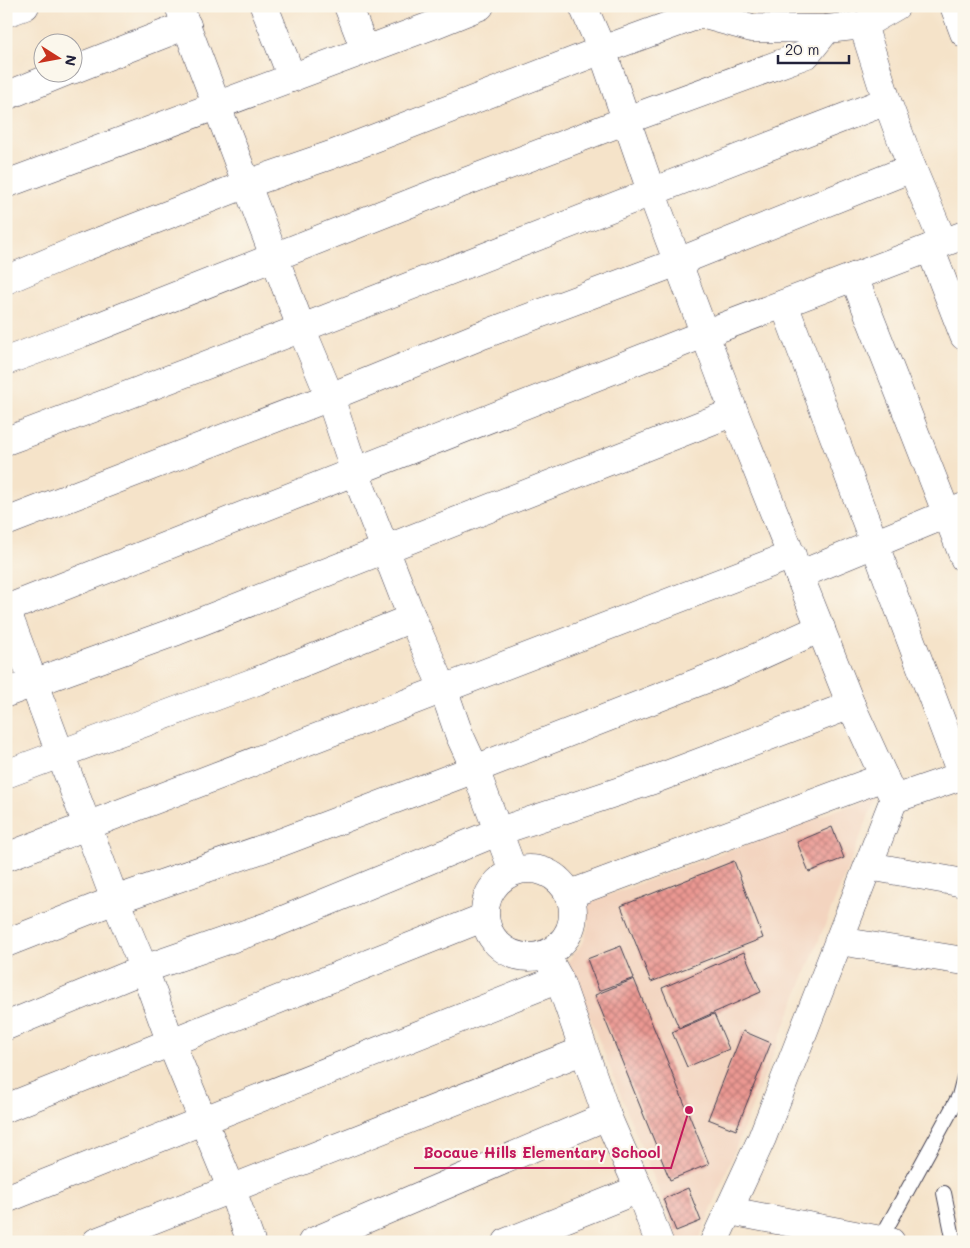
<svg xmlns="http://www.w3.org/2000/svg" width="970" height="1248" font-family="Mali,sans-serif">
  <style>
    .built { fill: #f3d4bf }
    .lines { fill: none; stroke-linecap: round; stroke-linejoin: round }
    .stream { stroke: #63b1dd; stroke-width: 7 }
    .building { fill: url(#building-cross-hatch) }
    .service-casing { stroke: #423f50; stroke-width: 16 }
    .minor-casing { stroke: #423f50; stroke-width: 29 }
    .service { stroke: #fff; stroke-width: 14 }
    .minor { stroke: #fff; stroke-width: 28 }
    .leader { fill: none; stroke: #c2185b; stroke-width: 2 }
    .callout-dot { fill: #c2185b; stroke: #fbf7ec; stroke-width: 2 }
    .callout-label { font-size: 15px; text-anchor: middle; font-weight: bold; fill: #c2185b; stroke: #fbf7ec; stroke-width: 4.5; stroke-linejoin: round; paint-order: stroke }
  </style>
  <defs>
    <pattern id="building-cross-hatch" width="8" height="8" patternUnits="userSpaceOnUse" patternTransform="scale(1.25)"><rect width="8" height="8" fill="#eb9892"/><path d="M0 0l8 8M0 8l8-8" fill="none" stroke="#be7c78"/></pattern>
  </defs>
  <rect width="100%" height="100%" fill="#fbf7ec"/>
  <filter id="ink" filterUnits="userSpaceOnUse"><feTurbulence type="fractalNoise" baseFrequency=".02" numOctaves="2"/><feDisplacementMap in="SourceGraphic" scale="10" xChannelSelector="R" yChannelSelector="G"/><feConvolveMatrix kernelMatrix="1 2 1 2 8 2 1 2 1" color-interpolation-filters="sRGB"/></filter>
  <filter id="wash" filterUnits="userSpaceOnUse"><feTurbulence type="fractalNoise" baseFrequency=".0096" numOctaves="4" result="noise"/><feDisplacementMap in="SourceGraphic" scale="20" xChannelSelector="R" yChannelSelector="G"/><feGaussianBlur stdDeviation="1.12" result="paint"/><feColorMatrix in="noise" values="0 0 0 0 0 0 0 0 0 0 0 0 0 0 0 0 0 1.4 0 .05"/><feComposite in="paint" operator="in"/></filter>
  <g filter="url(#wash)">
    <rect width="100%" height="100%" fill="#f5e3c9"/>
    <path class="built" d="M877 795 698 1242H679L568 962 584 941 588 925V903Z"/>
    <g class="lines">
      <path class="stream" d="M792 6H823"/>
    </g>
    <g id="blocks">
      <g class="building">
        <path d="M832 827 844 858 809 872 797 842Z"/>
        <path d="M734 861 763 938 651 982 621 906Z"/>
        <path d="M621 946 634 978 599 991 587 959Z"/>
        <path d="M744 952 761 992 679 1028 662 988Z"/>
        <path d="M634 979 709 1164 670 1180 595 995Z"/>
        <path d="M714 1014 729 1049 687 1067 672 1032Z"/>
        <path d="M743 1031 771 1043 736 1130 708 1119Z"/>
        <path d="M688 1188 701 1221 676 1231 663 1199Z"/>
      </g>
    </g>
  </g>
  <g filter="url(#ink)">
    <use href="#blocks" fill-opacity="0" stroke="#423f50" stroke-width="1"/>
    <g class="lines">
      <g class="service-casing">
        <g id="service">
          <path d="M944 1193 954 1242"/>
          <path d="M880 1240 959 1096 964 1077"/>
        </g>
      </g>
      <g class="minor-casing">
        <g id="minor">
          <path d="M179 6 302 330 330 397 355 472 412 618 443 688 459 734 475 769 513 871"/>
          <path d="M264 6 292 78"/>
          <path d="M348 6 365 50"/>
          <path d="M583 6 602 50 651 191 734 412 851 705 894 799 762 1138 714 1242"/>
          <path d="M954 6 964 33"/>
          <path d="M686 7 701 14 752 28 827 29 863 25 896 6"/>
          <path d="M6 13 25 6"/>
          <path d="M863 25 887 101 912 168 943 242"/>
          <path d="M72 70 187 25"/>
          <path d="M6 96 65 72"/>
          <path d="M6 184 433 25 480 6"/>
          <path d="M930 248 964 336"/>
          <path d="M854 277 964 558"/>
          <path d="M6 280 82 248 247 184 331 155 602 50 701 14"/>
          <path d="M784 304 962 776"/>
          <path d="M6 361 82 333 436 193 627 120 807 54 827 29"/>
          <path d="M6 441C301 331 593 213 887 101"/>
          <path d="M6 522 330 397 480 336 678 262 912 168"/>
          <path d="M799 575 964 507"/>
          <path d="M6 609 704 334 964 235"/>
          <path d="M6 609 115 900 144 969 171 1043 232 1190 251 1242"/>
          <path d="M6 693 177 631 734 412"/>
          <path d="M6 774 257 681 412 618"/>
          <path d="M894 799 964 775"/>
          <path d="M6 857 792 555"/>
          <path d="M869 866 964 883"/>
          <circle cx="529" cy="913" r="44"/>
          <path d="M570 894 884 777"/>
          <path d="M839 941 964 961"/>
          <path d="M6 943 115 900 282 842 475 769 724 672 821 628"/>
          <path d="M546 955 559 979 607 1116 639 1189 659 1242"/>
          <path d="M6 1026 144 969 271 925 497 832 653 780 851 705"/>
          <path d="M6 1108 485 917"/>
          <path d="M6 1199 559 979"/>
          <path d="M730 1211 891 1242"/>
          <path d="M96 1242 582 1051"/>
          <path d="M312 1242 607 1116"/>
          <path d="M507 1242 639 1189"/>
        </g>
      </g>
      <use href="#service" class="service"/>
      <use href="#minor" class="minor"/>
    </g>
  </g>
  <path class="leader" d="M689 1110L671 1168H414"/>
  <circle class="callout-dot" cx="689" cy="1110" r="5"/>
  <g class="callout-label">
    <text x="542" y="1158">Bocaue Hills Elementary School</text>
  </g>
  <rect width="970" height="1248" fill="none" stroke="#fbf7ec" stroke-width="25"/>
  <g transform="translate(58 58) rotate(101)"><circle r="24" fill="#fbf7ec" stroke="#a4a2a5"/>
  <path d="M0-4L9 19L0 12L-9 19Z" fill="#c8321e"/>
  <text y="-8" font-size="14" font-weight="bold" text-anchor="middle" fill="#22223b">N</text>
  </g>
  <path d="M778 55v8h71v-8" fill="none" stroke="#22223b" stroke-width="2.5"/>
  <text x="785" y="55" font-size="15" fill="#22223b" stroke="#fbf7ec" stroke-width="4" paint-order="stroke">20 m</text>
</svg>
